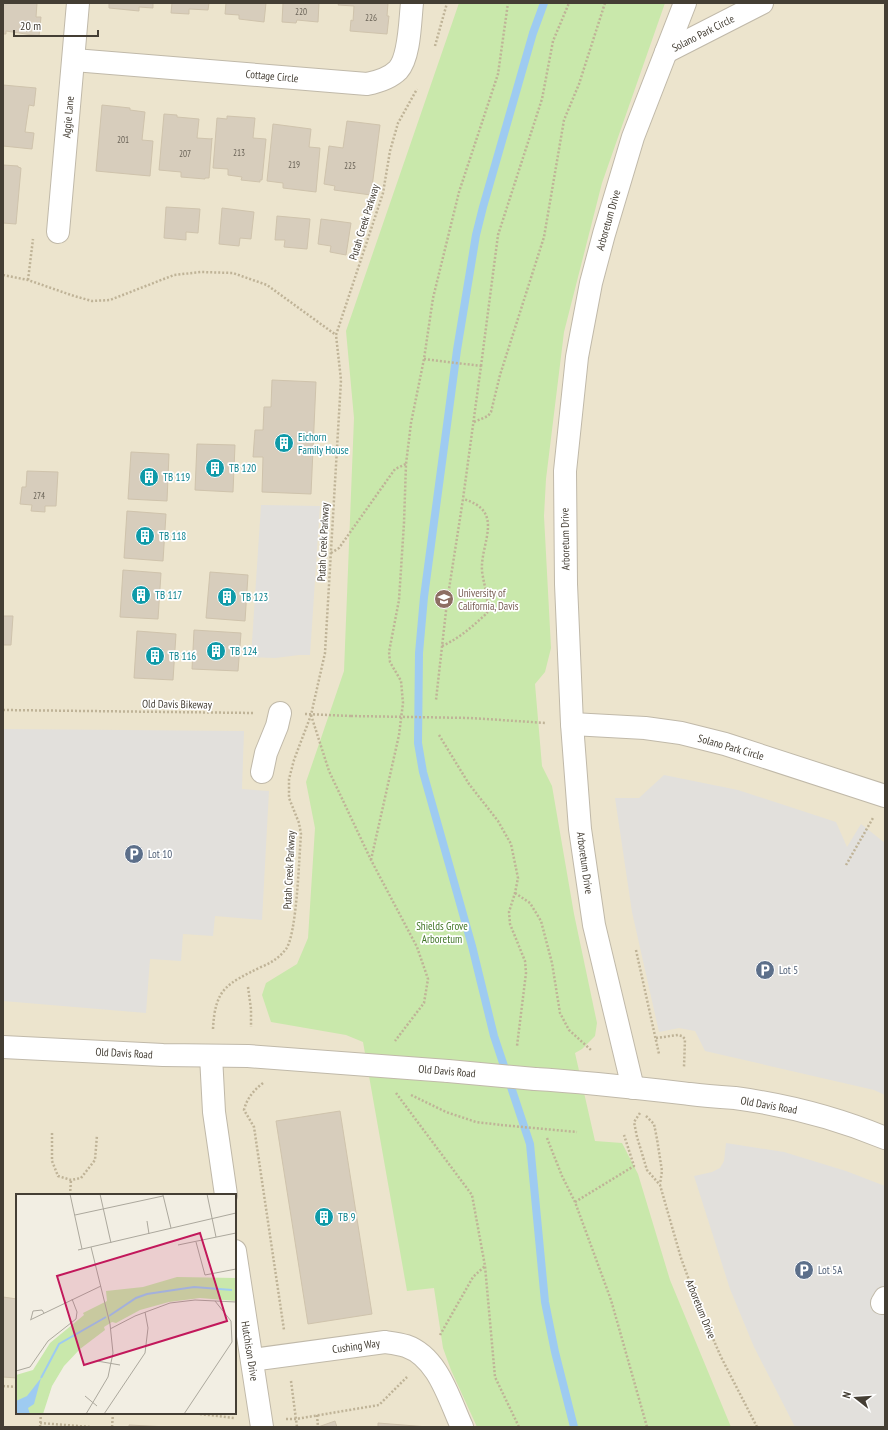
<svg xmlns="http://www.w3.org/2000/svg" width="888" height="1430" font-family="'PT Sans Narrow',sans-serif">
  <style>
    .education { fill: #ece4cd; fill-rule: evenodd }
    .green { fill: #c9e8ab }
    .parking { fill: #e2e0dc }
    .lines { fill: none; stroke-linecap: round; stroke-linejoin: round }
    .stream { stroke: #9ecbf1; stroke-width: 8 }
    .building { fill: #d7cdbc; stroke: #cfc3ac }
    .minor-casing { stroke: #c0b9a9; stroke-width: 24 }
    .path { stroke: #bfb397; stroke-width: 2.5; stroke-dasharray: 2 2; stroke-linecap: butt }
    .minor { stroke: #fff; stroke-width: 22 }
    .minor-bridge-casing { stroke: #c0b9a9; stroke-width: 24; stroke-linecap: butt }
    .path-bridge { stroke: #bfb397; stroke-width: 2.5; stroke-dasharray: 2 2; stroke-linecap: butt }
    .minor-bridge { stroke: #fff; stroke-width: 22 }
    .labels { text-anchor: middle; stroke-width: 3.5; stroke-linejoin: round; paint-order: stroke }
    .number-label { font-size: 9px; fill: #696256 }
    .street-label { font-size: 11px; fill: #443e34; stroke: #fff }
    .culture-label { font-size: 11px; fill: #0d838f; stroke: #fff; text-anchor: start }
    .education-label { font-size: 11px; fill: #785e54; stroke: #fff; text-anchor: start }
    .service-label { font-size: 11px; fill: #4e5e75; stroke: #fff; text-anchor: start }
    .park-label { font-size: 11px; fill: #417627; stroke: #fff }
    .inset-river { fill: none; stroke: #9ecbf1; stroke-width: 2 }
    .inset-road { fill: none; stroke: #aca89d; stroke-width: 1 }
    .view { fill: #c2185b; fill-opacity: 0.15; stroke: #c2185b; stroke-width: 2 }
    .inset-edge { fill: none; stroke: #443e34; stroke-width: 2 }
  </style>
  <rect width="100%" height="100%" fill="#f2eee3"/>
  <path class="education" d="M3 3H885V1427H3ZM17 1195H235V1413H17Z"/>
  <path class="green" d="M459 3H665L602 183 564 332 546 479 544 516 551 648 545 672 535 684 542 766 552 786 574 914 597 1023 595 1036 582 1049 575 1053 595 1141 622 1143 638 1174 670 1280 731 1427H477L451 1370 443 1348 434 1288 407 1291 363 1042 346 1035 271 1022 262 995 266 983 297 964 308 938 315 828 306 782 344 671 354 418 346 331Z"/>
  <g class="parking">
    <path d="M261 505 320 506 310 655H299L275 658 251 657Z"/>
    <path d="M3 729 244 731 242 789 269 791 262 920 215 916 213 936 183 934 181 961 150 959 146 1013 3 1001Z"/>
    <path d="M664 775 738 790 836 822 847 847 861 824 885 843V1095L874 1090 705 1051 695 1031 679 1028 659 1032 632 912 615 798H639Z"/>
    <path d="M726 1143 784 1152 846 1171 885 1186V1427H795L754 1347 730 1289 694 1176 712 1172 720 1168 724 1161Z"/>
  </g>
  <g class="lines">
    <path class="stream" d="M544 3 533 33 483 207 476 235 457 350 424 597 419 653 418 743 423 772 472 946 494 1036 530 1144 545 1302 555 1352 574 1427"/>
  </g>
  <g class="building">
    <path d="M3 3H37L36 17H41L39 36 6 31V34H3Z"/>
    <path d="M109 3H153V8L139 7V11L109 8Z"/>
    <path d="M172 3H209L208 10 189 9V14L171 13Z"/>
    <path d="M226 3H266L264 22 239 19V15L225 14Z"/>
    <path d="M283 3H319L318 22 297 20 296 23 282 22Z"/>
    <path d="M339 3H388L387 16H389L387 34 350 31 351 20 353 21 354 6 338 5Z"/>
    <path d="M3 85 36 88 34 106 29 105 25 132 34 133 32 149 3 146Z"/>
    <path d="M102 105 130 108V110L145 112 142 140 153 141 150 176 96 171Z"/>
    <path d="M164 114 177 115V117L199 119 197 138 212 139V138L209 178H205V179L181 177V172L159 170Z"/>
    <path d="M227 116 255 118 253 138 266 139 262 180H260V182L241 180 242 177 228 175V169L213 168 217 118 227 119Z"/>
    <path d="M347 121 380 125 371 195 334 190 335 186 324 184 329 146 343 148Z"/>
    <path d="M273 124 311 129 309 147 320 148 316 192 283 188V183L267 181Z"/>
    <path d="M3 165 18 166V167L21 168 16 224 3 223Z"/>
    <path d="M166 207 200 209 198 233 186 232V240L164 238Z"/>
    <path d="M222 208 254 212 251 239 240 238 239 246 219 244Z"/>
    <path d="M277 216 310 219 307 249 284 247 285 240H275Z"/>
    <path d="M321 219 351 223 346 255 330 252 331 246 318 244Z"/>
    <path d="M272 380 316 382 311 494 262 492 263 457H253L255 430H263L264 407H271Z"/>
    <path d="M197 444 235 445 233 492 195 490Z"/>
    <path d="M131 452 169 454 167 501 128 499Z"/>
    <path d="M27 471 58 472 56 506H45V512L31 511 32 505 20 504 22 487H26Z"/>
    <path d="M127 511 166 514 163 561 124 558Z"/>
    <path d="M123 570 161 573 158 619 120 617Z"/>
    <path d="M210 572 248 575 245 621 206 618Z"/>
    <path d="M3 616H13L11 645H3Z"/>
    <path d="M194 630 241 633 238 671 192 669Z"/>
    <path d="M137 631 176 634 173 680 134 678Z"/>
    <path d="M340 1111 372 1314 308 1324 276 1121Z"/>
    <path d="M3 1297 17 1299V1378L3 1377Z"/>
    <path d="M335 1421 337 1427H318Z"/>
    <path d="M378 1423 428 1427H378Z"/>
    <path d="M129 1425 168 1427H129Z"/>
  </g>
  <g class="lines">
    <g class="minor-casing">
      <g id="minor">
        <path d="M666 52 762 3"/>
        <path d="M74 60 367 84C377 82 390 78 398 70 410 57 410 20 412 3"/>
        <path d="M58 232 78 3"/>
        <path d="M572 724 645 728 681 733 725 744 885 796"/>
        <path d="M262 772 266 753 277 726 280 713"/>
        <path d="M3 1047 163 1055 248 1056 448 1071"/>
        <path d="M211 1056 214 1112 226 1195"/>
        <path d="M535 1079C587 1082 638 1088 690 1094 705 1096 720 1097 735 1098 787 1105 837 1118 885 1138"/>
        <path d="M633 1088 594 925 580 829 572 724 566 584 565 471 577 357 591 283 604 234 633 137 685 3"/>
        <path d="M235 1251 262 1427"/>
        <path d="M882 1303 885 1298"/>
        <path d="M252 1360 385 1342C392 1343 400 1344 406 1346 438 1357 449 1399 462 1427"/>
      </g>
    </g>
    <g class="path">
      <path d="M435 46 447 3"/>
      <path d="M3 275 28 280 74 296 92 301 110 300 174 275 201 272 233 273 267 285 336 335"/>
      <path d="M28 280 33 239"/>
      <path d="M424 359 481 366 463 499 447 602 436 700"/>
      <path d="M481 366 498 235 542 99 553 41 569 3"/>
      <path d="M474 422 488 416 491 412 500 375 544 237 564 120 579 84 605 3"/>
      <path d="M331 553 339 548 395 469 406 464"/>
      <path d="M442 646C460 638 473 626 487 613 489 598 484 586 482 571 480 543 506 511 463 499"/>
      <path d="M3 710 254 713"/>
      <path d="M305 714 351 716"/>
      <path d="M311 715 329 771 371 860 417 947 428 979 424 1003 395 1041"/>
      <path d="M471 718 546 723"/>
      <path d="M439 735 469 784 498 821 511 844 518 878 515 893 509 912 510 924 525 961 526 973 517 1046"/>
      <path d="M371 860 399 735 403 703 401 681 390 662 389 652 399 600 404 523 406 464 411 423 424 359 433 298 459 192 498 74 508 3"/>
      <path d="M846 865 873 818"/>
      <path d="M515 893 530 903 541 921 552 963 560 1013 569 1030 591 1050"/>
      <path d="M636 950 659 1054"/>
      <path d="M248 987 251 1009V1027"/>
      <path d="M213 1029C215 988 227 984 261 967 271 963 279 958 286 949 297 934 299 857 301 834L299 823 289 798V779L294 760 311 715 325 653 341 380 336 335 383 193 390 151 398 123 417 89"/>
      <path d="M656 1038 678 1035 682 1036 685 1039 684 1067"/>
      <path d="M263 1083C254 1090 247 1098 244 1110L254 1127 284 1330"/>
      <path d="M396 1093 472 1195 485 1266 495 1377 519 1427"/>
      <path d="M411 1095 446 1112 476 1122 501 1125"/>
      <path d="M640 1113 634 1122 637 1137 647 1170 660 1185 681 1258 697 1302 721 1357 757 1427"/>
      <path d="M646 1116 654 1124 657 1139 662 1171 660 1184"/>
      <path d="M52 1133V1161L58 1176 71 1180 81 1178 95 1160 97 1135"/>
      <path d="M547 1138 562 1176 575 1202 611 1300 647 1427"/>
      <path d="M70 1195 71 1180"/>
      <path d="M575 1202 634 1166 624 1135"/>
      <path d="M440 1335 473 1277 485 1266"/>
      <path d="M291 1381 297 1427"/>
      <path d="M3 1386 17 1387"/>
      <path d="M192 1413 234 1418"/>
      <path d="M317 1415 318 1427"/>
      <path d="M286 1419H296L379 1405 407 1377"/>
      <path d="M40 1423 91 1427"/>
      <path d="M40 1427 41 1413"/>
      <path d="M112 1427 113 1413"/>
    </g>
    <use href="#minor" class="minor"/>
    <g class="minor-bridge-casing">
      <path id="minor-bridge" d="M448 1071 535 1079"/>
    </g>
    <g class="path-bridge">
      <path d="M351 716 471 718"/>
      <path d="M501 1125 577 1132"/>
    </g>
    <use href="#minor-bridge" class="minor-bridge"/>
  </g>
  <defs>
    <g id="building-disc" transform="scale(1)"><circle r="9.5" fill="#0f9aa8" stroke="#fff"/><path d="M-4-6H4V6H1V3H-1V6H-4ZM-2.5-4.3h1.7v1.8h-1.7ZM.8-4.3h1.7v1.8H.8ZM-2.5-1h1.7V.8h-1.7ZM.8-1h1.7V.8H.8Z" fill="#fff"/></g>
    <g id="university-disc" transform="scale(1)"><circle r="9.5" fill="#8d6e63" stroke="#fff"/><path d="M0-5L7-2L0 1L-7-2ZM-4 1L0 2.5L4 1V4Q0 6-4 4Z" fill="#fff"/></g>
    <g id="parking-disc" transform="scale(1)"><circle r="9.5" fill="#5c6f8a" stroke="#fff"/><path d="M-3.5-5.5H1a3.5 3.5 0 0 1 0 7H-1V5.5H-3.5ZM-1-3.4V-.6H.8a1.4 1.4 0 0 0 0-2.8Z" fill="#fff"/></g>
  </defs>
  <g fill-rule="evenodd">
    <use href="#building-disc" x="284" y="443"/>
    <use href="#building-disc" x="215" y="468"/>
    <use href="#building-disc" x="149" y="477"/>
    <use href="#building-disc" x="145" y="536"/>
    <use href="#building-disc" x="141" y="595"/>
    <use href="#building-disc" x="227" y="597"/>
    <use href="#university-disc" x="444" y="599"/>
    <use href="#building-disc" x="216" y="651"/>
    <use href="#building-disc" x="155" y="656"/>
    <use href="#parking-disc" x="134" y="854"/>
    <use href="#parking-disc" x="765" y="970"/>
    <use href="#building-disc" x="324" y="1217"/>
    <use href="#parking-disc" x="804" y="1270"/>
  </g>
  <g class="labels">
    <g class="number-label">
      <text x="301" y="15">220</text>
      <text x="371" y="21">226</text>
      <text x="123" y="143">201</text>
      <text x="239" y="156">213</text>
      <text x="185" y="157">207</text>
      <text x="294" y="168">219</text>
      <text x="350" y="169">225</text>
      <text x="39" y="499">274</text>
    </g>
    <g class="street-label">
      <text transform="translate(703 33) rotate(-27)" y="4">Solano Park Circle</text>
      <text transform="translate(272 76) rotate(5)" y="4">Cottage Circle</text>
      <text transform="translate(68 117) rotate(-85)" y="4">Aggie Lane</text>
      <text transform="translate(608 220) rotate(-74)" y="4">Arboretum Drive</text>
      <text transform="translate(364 222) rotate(-73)" y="4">Putah Creek Parkway</text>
      <text transform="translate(565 539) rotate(-91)" y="4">Arboretum Drive</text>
      <text transform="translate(323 542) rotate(-87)" y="4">Putah Creek Parkway</text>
      <text transform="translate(177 704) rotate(1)" y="4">Old Davis Bikeway</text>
      <text transform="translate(731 747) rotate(16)" y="4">Solano Park Circle</text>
      <text transform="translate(585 863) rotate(82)" y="4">Arboretum Drive</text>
      <text transform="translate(289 870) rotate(-87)" y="4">Putah Creek Parkway</text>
      <text transform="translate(124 1053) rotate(3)" y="4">Old Davis Road</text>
      <text transform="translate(447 1071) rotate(5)" y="4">Old Davis Road</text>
      <text transform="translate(769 1105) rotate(10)" y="4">Old Davis Road</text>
      <text transform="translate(701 1309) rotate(68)" y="4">Arboretum Drive</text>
      <text transform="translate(356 1346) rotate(-8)" y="4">Cushing Way</text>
      <text transform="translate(250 1351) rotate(81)" y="4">Hutchison Drive</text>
    </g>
    <g class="culture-label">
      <text x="298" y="441">Eichorn<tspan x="298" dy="13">Family House</tspan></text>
      <text x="229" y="472">TB 120</text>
      <text x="163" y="481">TB 119</text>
      <text x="159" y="540">TB 118</text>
      <text x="155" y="599">TB 117</text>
      <text x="241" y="601">TB 123</text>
      <text x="230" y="655">TB 124</text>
      <text x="169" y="660">TB 116</text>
      <text x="338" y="1221">TB 9</text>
    </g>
    <g class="education-label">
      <text x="458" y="597">University of<tspan x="458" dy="13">California, Davis</tspan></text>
    </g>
    <g class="service-label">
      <text x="148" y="858">Lot 10</text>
      <text x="779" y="974">Lot 5</text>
      <text x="818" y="1274">Lot 5A</text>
    </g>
    <g class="park-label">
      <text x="442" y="930">Shields Grove<tspan x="442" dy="13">Arboretum</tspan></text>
    </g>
  </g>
  <g transform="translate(16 1194)">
    <rect width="220" height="220" fill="#f2eee3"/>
    <path d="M161 83 220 84V107L184 104 153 108 124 116 100 129 96 128 88 133 89 136 64 155 48 172 36 192 27 220H0V181L17 176 34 149 68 121 67 119 91 107 90 97 127 93Z" fill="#c9e8ab"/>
    <path d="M25 184 18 210 12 214 14 220H0V207L11 202Z" fill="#9ecbf1"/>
    <path class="inset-river" d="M93 122 120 104 131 100 178 93 216 96M25 184 43 150 90 123"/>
    <path class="inset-road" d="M54 0 66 55M84 0 95 49M191 0 200 43M147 1 155 34M59 21 147 2M131 27 133 40M180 48 189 81 220 75M162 51 220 39M62 56 220 19M15 125 17 117 26 116 28 119M14 126 85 92M94 135 119 122 154 109 179 106 220 108M81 167 104 171M0 177 14 173 32 147 60 125 61 118 56 105M69 202 81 212M70 220 92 183 97 159 94 130 75 53M88 220 129 159 132 134 129 118M168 220 216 148 215 127 199 107"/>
    <path class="view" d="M184 39 211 127 68 171 41 82Z"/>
    <rect width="220" height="220" class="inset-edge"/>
  </g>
  <rect width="888" height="1430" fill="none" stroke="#443e34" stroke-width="8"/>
  <g transform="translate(856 1398) rotate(287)" stroke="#ffffff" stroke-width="3" paint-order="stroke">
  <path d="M0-3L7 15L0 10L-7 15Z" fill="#443e34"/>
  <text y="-6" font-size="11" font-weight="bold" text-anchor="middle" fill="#443e34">N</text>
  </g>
  <path d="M14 30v6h84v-6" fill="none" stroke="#443e34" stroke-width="2"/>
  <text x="20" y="30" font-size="12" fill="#443e34" stroke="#ffffff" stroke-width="3" paint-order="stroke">20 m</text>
</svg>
